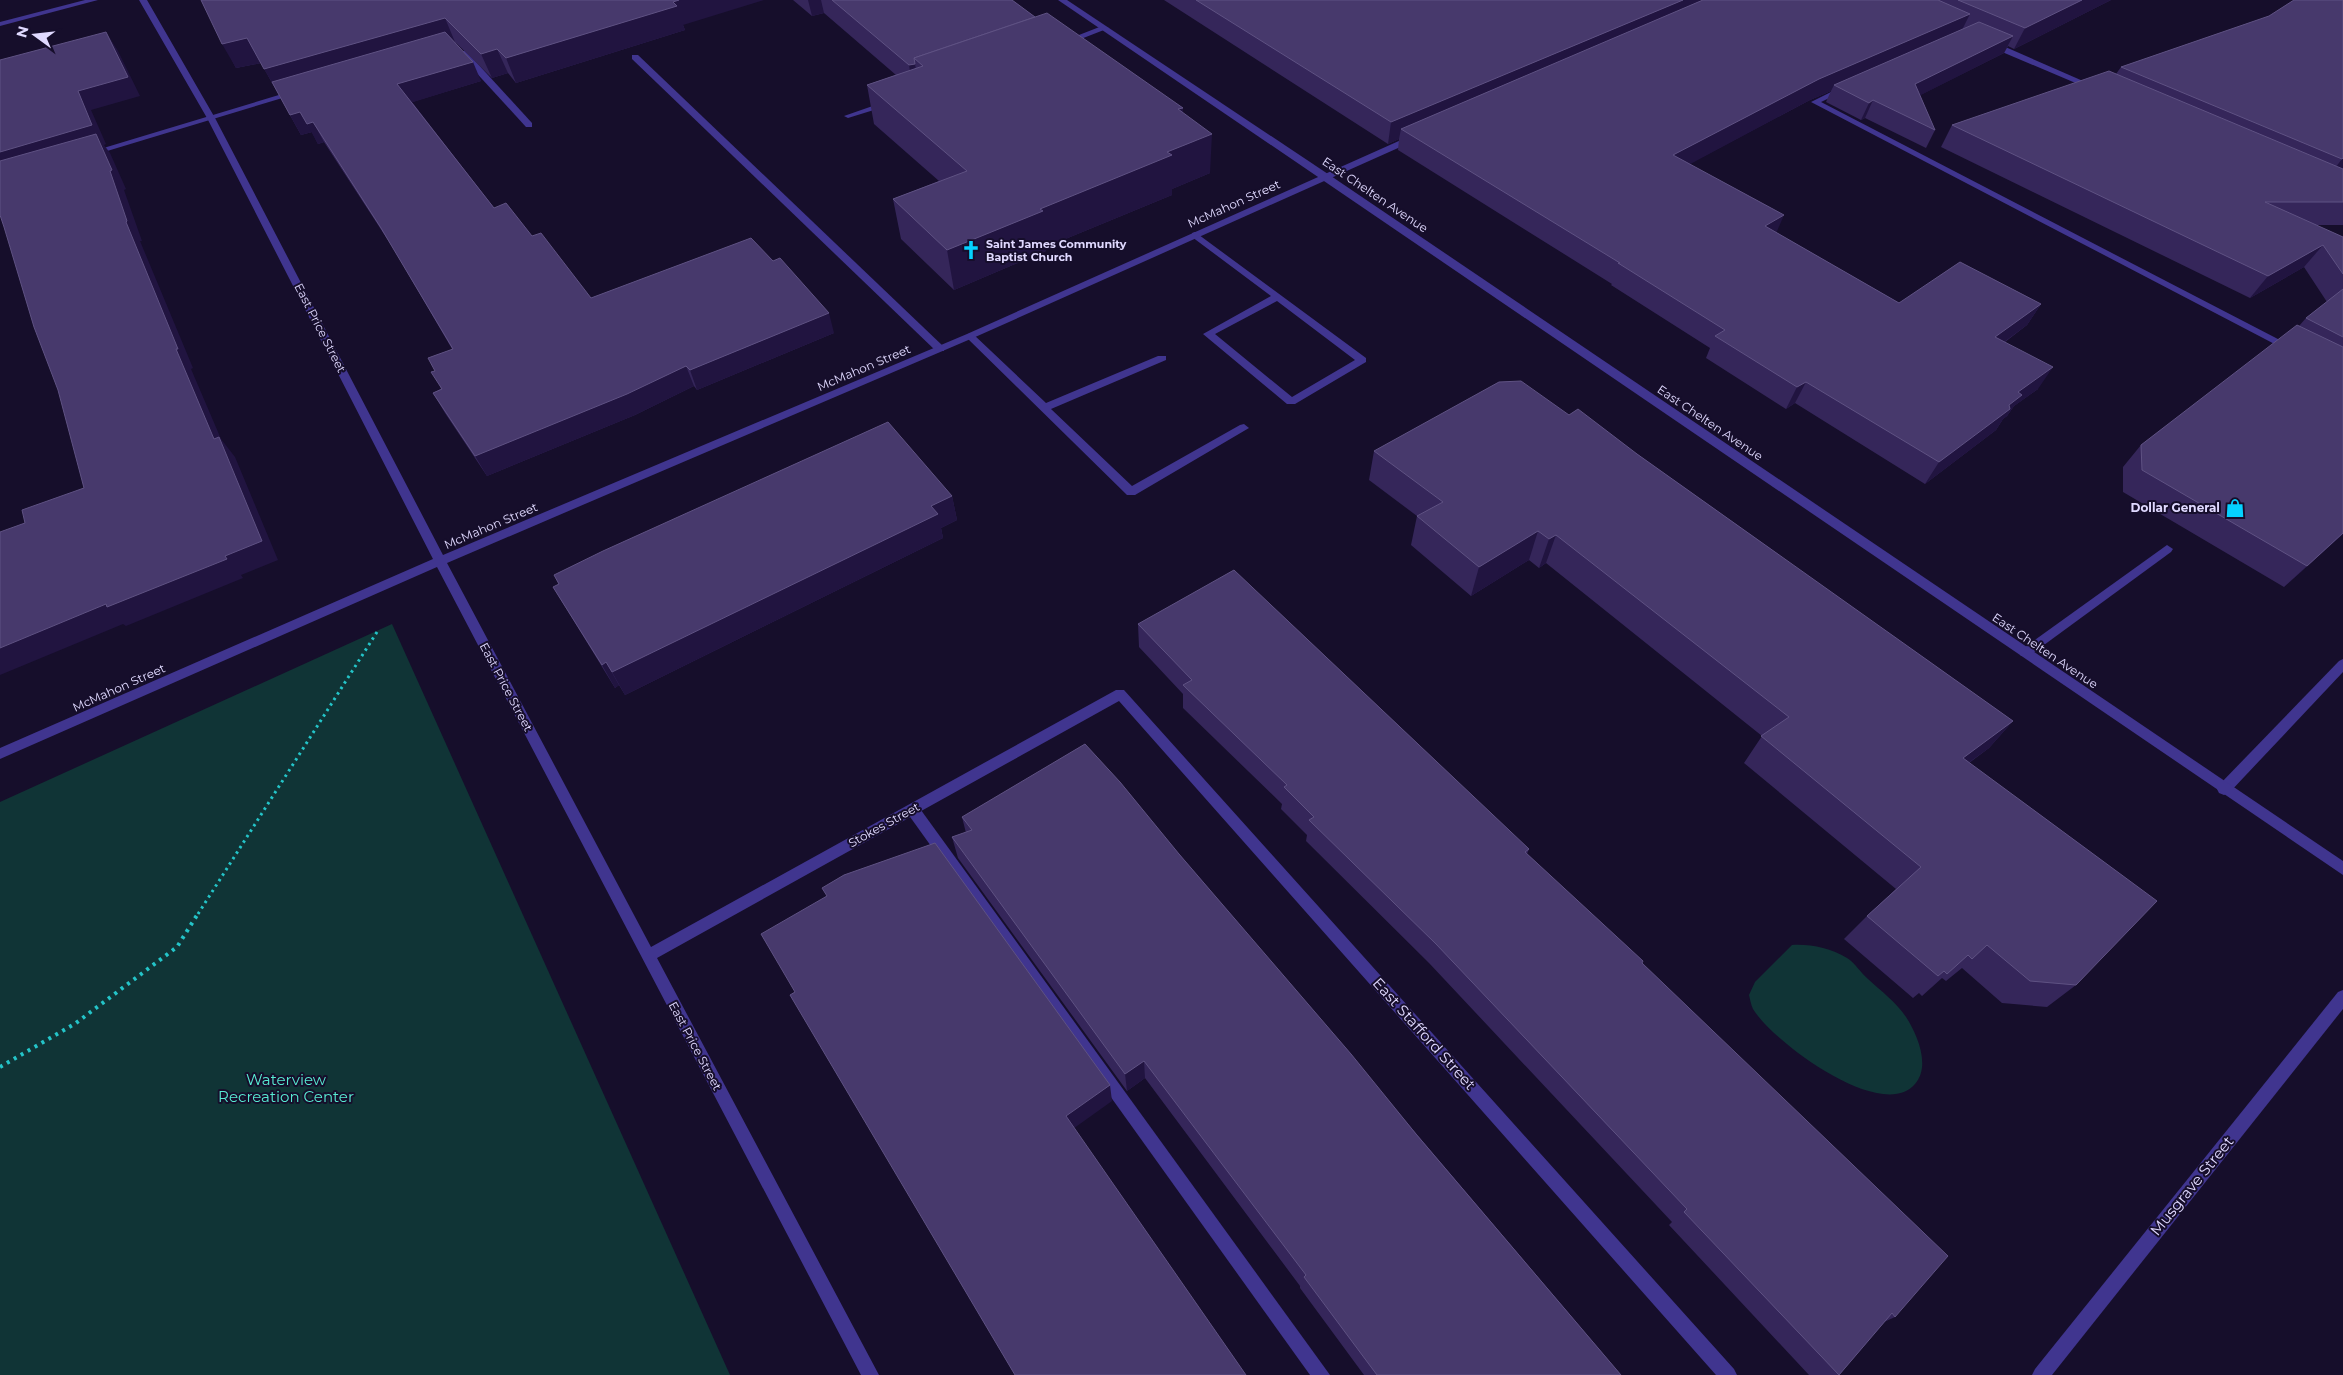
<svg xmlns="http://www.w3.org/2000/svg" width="2343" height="1375" font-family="Montserrat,sans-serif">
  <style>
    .green { fill: #103436 }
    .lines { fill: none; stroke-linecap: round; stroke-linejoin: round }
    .path-far1 { stroke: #24c4c8; stroke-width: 3; stroke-dasharray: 2.5 4; stroke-linecap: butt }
    .path { stroke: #24c4c8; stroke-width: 4; stroke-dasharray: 3 5; stroke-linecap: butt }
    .service { fill: #40358f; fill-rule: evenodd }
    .minor { fill: #40358f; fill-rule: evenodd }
    .tertiary { fill: #40358f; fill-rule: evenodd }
    .wall { fill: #35265a }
    .shaded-wall { fill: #211440 }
    .building { fill: #47396c; stroke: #5f5283 }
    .labels { text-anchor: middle; stroke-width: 4; stroke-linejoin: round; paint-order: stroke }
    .far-poi-label { font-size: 11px; font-weight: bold; fill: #e0d9ff; stroke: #160e2b; text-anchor: start }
    .street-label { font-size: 12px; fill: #e0d9ff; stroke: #160e2b }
    .poi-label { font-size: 12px; font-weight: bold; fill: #e0d9ff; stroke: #160e2b; text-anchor: end }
    .near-street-label { font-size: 15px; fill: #e0d9ff; stroke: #160e2b }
    .near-park-label { font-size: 15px; fill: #58ecd3; stroke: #160e2b }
  </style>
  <rect width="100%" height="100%" fill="#160e2b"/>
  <g class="green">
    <path d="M392 624 730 1375H0V802Z"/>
    <path d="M1792 945C1811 944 1830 948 1847 958 1855 963 1861 973 1868 979 1881 991 1896 1002 1906 1017 1917 1034 1931 1066 1915 1084 1882 1123 1773 1042 1753 1009 1751 1005 1750 999 1749 995L1755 982Z"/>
  </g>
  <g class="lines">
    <path class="path-far1" d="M198 914 377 632"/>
    <path class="path" d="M0 1067 76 1023 177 947 199 912"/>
    <g class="service">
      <path d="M1102 26 1109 28 1068 44 1061 42Z"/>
      <path d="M460 51H466L532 123V127H526L460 55Z"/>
      <path d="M632 55H638L944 347V351H936L632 59Z"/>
      <path d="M1841 87 1848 89 1821 102 2295 348 2290 351 2286 350 1811 102Z"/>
      <path d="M292 91 299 93 94 155 87 153Z"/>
      <path d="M887 101 891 103 890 105 848 118 844 116Z"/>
      <path d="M1195 232 1366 358V362L1295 404H1287L1203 334 1271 296 1192 237V233ZM1277 301 1355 360 1292 397 1215 334Z"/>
      <path d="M970 333 973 334 1046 403 1158 356H1166V360L1051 409 1132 486 1240 425 1244 424 1249 428 1135 495H1127L967 338 965 336Z"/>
      <path d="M2167 545 2173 549 2171 552 2029 656H2021L2019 653 2021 650Z"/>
      <path d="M2343 659V672L2229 793 2224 795 2219 793 2217 789 2219 785 2339 661Z"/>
      <path d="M913 804 918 806 1330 1375H1310L908 814 906 810 908 806Z"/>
    </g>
    <g class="minor">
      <path d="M139 0H147L215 118 443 555 967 334 1410 136H1416V140L973 338 447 563 651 947 1116 690H1124L1734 1369 1737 1375H1716L1119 701 657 958 879 1375H861L437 567 0 759V748L433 559 207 118Z"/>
      <path d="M1988 42H1994L2099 88 2092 90 1988 46Z"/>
      <path d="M2343 990V1009L2052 1375H2032L2035 1369 2338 992Z"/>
    </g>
    <g class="tertiary">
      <path d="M85 0H98L0 26V22Z"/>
      <path d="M1058 0H1067L1328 174 2343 861V875Z"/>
    </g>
  </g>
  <g class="wall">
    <path d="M201 0 683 25 685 30 516 83 508 73 492 78 455 42 481 81 412 102 494 208 532 236 591 298 834 333 697 390 694 386 635 415 487 476 445 413 433 393 441 389 435 371 452 349 393 248 324 142 318 144 312 132 301 135 261 63 236 68Z"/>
    <path d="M793 0H1012L1035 17 1183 108V113L1210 173 1172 189V195L1046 247V251L954 290 901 239 893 199 939 181 874 124 867 85 896 75 824 13 812 16Z"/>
    <path d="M1164 0H2111L2014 49 2008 46 2004 53 1920 95 1935 130 1926 148 1865 118 1861 120 1826 102 1831 91 1810 100 1689 164 1777 233 1899 303 2041 304 2027 325 2005 342 2038 389 2014 406 2007 416 2003 419 1996 430 1925 484 1795 403 1786 409 1706 358 1710 348 1611 285 1612 284 1398 150 1399 139 1388 144Z"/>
    <path d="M2343 0V225H2315L2343 237V534L2284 587 2123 492V467L2141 445 2299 326 2306 318 2327 302 2304 267 2250 298 1941 147 1952 125 2116 74 2121 67Z"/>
    <path d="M1569 415 1637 454 2013 721 1989 748 1969 763 2076 985 2047 1007 2002 1003 1962 968 1946 981 1942 978 1922 996 1919 993 1913 998 1844 939 1867 916 1896 889 1744 763 1762 736 1546 563 1539 568 1529 560 1471 596 1411 545 1417 516 1369 480 1374 451Z"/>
    <path d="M952 496 957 520 941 528 943 538 625 695 619 685 615 688 553 587 559 585 554 575Z"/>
    <path d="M1138 624 1529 849 1527 854 1642 963 1895 1317 1884 1322 1839 1375H1809L1669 1225 1672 1222 1429 963 1306 841 1307 835 1281 809 1282 804 1183 708V694L1139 647Z"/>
    <path d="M962 817 1179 854 1621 1375H1364L1300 1288V1286L1145 1078 1127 1091 958 858 952 837 966 833Z"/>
  </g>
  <g class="shaded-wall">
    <path d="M679 0H764L683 25 685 30 516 83 506 58Z"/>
    <path d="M808 0H821L824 13 812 16Z"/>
    <path d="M1683 0H1724L1401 129 1399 139 1388 144 1391 122Z"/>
    <path d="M2082 0H2111L2014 49 2025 28Z"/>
    <path d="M1970 14 1960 34 1834 85 1831 91 1810 100 1666 177 1673 155 1819 79Z"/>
    <path d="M445 18 455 42 279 94 264 69Z"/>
    <path d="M106 32 118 51 140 96 91 110 106 144 104 145 110 153 126 189 124 190 142 241H140L193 368 191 369 221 439 235 457 278 560 241 575 243 578 126 626 123 624 0 675V648L106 604 227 559 0 175V152Z"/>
    <path d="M2013 36 2004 53 1907 102 1915 84Z"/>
    <path d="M247 38 261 63 236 68 222 44Z"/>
    <path d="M497 49 508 73 492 78 481 54Z"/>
    <path d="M473 62 481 81 407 104 397 84Z"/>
    <path d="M915 64 919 88 913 90 909 65Z"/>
    <path d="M1873 100 1865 118 1861 120 1869 103Z"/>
    <path d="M1183 108V146L1212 134 1210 173 1172 189V195L1046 247V251L954 290 947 250 1167 152 1178 109Z"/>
    <path d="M300 112 312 132 301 135 290 115Z"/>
    <path d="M313 122 324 142 318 144 307 124Z"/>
    <path d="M2343 158V169L2325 181 2342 159Z"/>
    <path d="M1784 215 1775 236 1765 226Z"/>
    <path d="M2323 245 2304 267 2250 298 2268 276Z"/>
    <path d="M2041 304 2027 325 1981 359 1995 337Z"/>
    <path d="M829 313 834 333 697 390 690 370Z"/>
    <path d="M686 366 694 386 635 415 487 476 475 456Z"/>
    <path d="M2053 367 2038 389 2014 406 2007 416 2003 419 1996 430 1925 484 1939 462 2018 392Z"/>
    <path d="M1806 382 1795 403 1786 409 1797 387Z"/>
    <path d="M952 496 957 520 941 528 943 538 625 695 612 672 931 506Z"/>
    <path d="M1538 531 1529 560 1471 596 1479 567Z"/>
    <path d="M2343 533V534L2284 587 2307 566Z"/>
    <path d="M1556 535 1546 563 1539 568 1549 539Z"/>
    <path d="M606 662 619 685 615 688 602 665Z"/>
    <path d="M2013 721 1989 748 1939 784 1963 758Z"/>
    <path d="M1144 1061 1145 1078 1127 1091 1125 1074Z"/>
    <path d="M1110 1085 1112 1101 1070 1131 1066 1116Z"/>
  </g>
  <g class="building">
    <path d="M201 0H679L673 2 677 6 506 58 497 49 481 54 445 18 264 69 247 38 222 44Z"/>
    <path d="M832 0H1012L1035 17 914 58 915 64 909 65Z"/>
    <path d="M1196 0H1683L1391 122Z"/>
    <path d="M1703 0H1938L1970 14 1819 79 1673 155 1784 215 1765 226 1899 303 1960 262 2041 304 1995 337 2053 367 2018 392 2022 395 2009 405 2010 409 1939 462 1806 382 1797 387 1715 336 1725 330 1618 263H1620L1401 129Z"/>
    <path d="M1958 0H2082L2025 28Z"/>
    <path d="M2294 0H2343V158L2342 159 2121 67 2269 16Z"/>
    <path d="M1047 13 1183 108 1178 109 1212 134 1167 152 1172 155 1040 209 1043 211 947 250 893 199 967 171 867 85 923 66 914 58Z"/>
    <path d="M1979 22 2013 36 1915 84 1935 130 1873 100 1869 103 1834 85Z"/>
    <path d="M106 32 128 77 78 91 92 125 0 152V60Z"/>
    <path d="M445 32 473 62 397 84 494 208 506 203 532 236 541 233 591 298 751 238 773 261 780 258 829 313 690 370 686 366 627 394 475 456 433 393 442 389 431 372 435 371 428 358 453 349 381 228 313 122 307 124 300 112 290 115 272 82Z"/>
    <path d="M2109 71 2343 169V202H2265L2343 237V274L2323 245 2268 276 1952 125Z"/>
    <path d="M96 134 112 170 110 171 127 221 126 222 178 349H176L214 439 219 437 262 541 225 556 227 559 107 607 106 604 0 648V532L25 523 22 510 84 488 58 390 34 327 4 227 0 215V161Z"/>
    <path d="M2343 289V337L2306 318Z"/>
    <path d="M2297 325 2343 347V533L2307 566 2142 470 2141 445Z"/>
    <path d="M1521 381 1569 415 1578 409 1637 454 2013 721 1963 758 2157 901 2076 985 2030 981 1987 945 1972 959 1968 955 1947 974 1944 971 1938 976 1867 916 1921 867 1761 736 1789 717 1556 535 1549 539 1538 531 1479 567 1417 516 1443 502 1374 451 1499 382Z"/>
    <path d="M888 422 952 496 931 506 938 514 612 672 606 662 602 665 553 587 559 584 554 575 603 551Z"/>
    <path d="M1234 570 1529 849 1525 852 1643 961 1642 963 1948 1256 1895 1317 1892 1313 1839 1375 1684 1212 1687 1209 1436 944 1309 820 1314 817 1284 787 1287 785 1183 685 1192 680 1138 624Z"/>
    <path d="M1085 744 1120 782 1179 854 1351 1054 1416 1134 1621 1375H1377L1304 1277 1306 1275 1144 1061 1125 1074 952 837 972 830 962 817Z"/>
    <path d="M935 843 1110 1085 1066 1116 1246 1375H1015L790 995 795 992 761 934 827 896 822 888 844 875Z"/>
  </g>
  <defs>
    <g id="church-bare" transform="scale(1.5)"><path d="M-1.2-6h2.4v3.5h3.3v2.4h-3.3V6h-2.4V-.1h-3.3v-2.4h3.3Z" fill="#05d1ff" stroke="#160e2b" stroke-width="2.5" paint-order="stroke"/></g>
    <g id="shop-bare" transform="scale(1.5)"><path d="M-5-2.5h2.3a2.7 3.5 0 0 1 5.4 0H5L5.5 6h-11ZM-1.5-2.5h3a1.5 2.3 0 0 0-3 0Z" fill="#05d1ff" stroke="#160e2b" stroke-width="2.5" paint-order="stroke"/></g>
  </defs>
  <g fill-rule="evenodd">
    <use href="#church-bare" x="971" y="250"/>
    <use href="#shop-bare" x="2235" y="508"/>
  </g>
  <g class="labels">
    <g class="far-poi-label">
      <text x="986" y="248">Saint James Community<tspan x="986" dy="13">Baptist Church</tspan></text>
    </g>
    <g class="street-label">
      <text transform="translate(1375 195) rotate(34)" y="4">East Chelten Avenue</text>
      <text transform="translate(1234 204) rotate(-24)" y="4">McMahon Street</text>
      <text transform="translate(320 328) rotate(63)" y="4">East Price Street</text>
      <text transform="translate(864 368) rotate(-23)" y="4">McMahon Street</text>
      <text transform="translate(1710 423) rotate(34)" y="4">East Chelten Avenue</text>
      <text transform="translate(491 526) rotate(-23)" y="4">McMahon Street</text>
      <text transform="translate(2045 651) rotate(34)" y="4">East Chelten Avenue</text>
      <text transform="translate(506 687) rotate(62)" y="4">East Price Street</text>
      <text transform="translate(119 688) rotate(-24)" y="4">McMahon Street</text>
      <text transform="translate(884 825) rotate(-29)" y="4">Stokes Street</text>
      <text transform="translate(695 1046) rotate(62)" y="4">East Price Street</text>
    </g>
    <g class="poi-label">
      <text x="2220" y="512">Dollar General</text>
    </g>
    <g class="near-street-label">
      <text transform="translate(1424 1034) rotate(48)" y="5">East Stafford Street</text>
      <text transform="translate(2192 1186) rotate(-51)" y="5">Musgrave Street</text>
    </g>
    <g class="near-park-label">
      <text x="286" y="1085">Waterview<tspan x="286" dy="17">Recreation Center</tspan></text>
    </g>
  </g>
  <g transform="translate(35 35) rotate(285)" stroke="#160e2b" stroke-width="4" paint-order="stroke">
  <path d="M0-4L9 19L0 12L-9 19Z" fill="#e0d9ff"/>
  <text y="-8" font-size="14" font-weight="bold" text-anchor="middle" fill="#e0d9ff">N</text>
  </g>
</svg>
